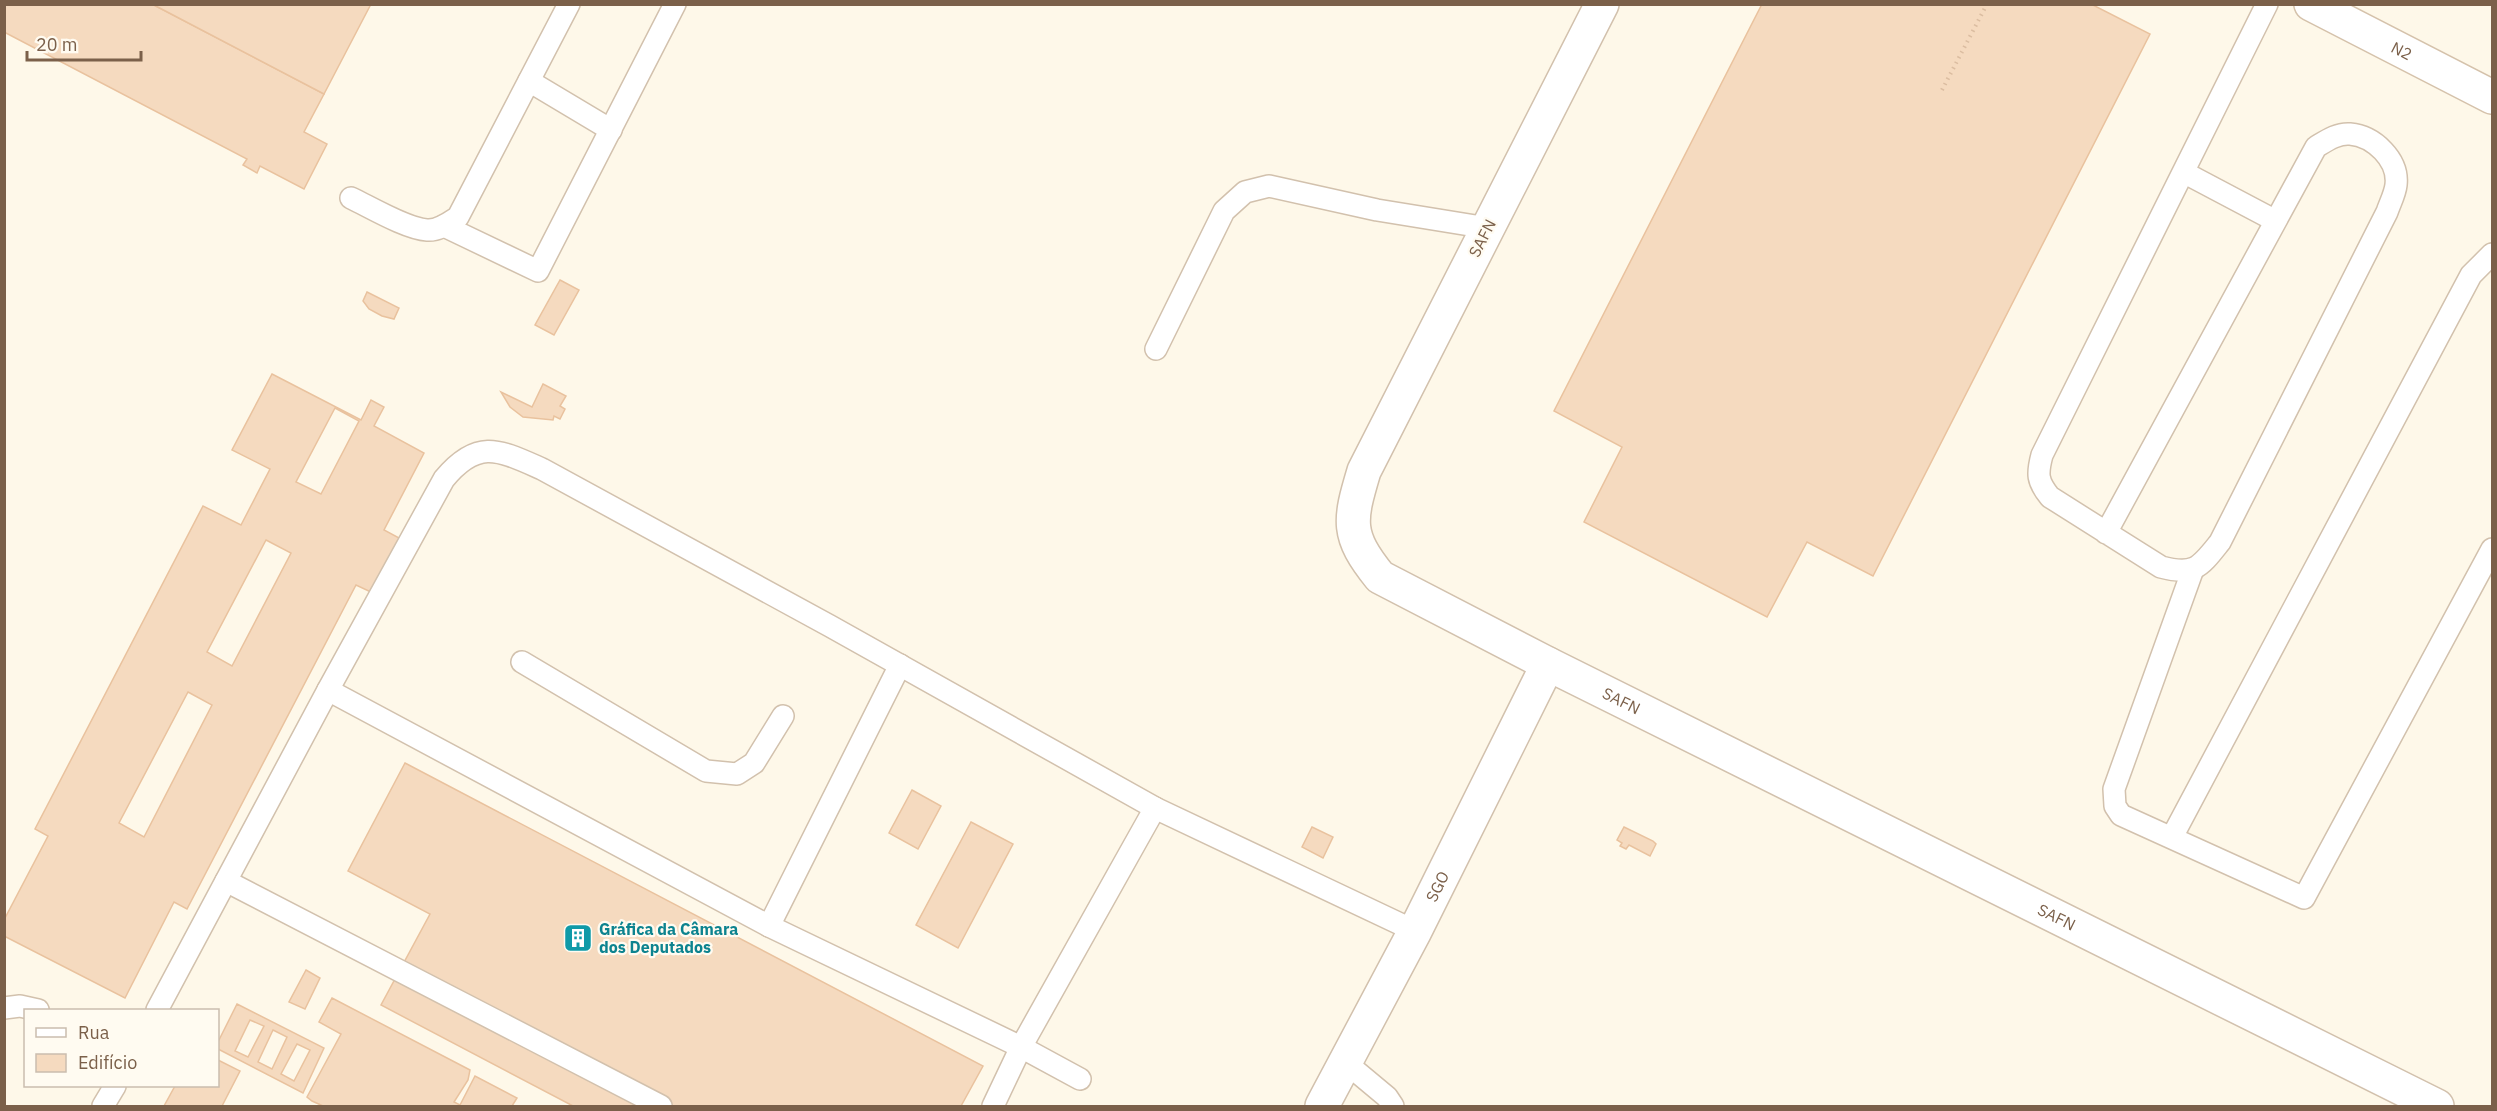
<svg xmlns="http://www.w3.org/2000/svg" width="2497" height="1111" font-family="'IBM Plex Sans',sans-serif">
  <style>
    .building { fill: #f5dabf; stroke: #e9c29e; stroke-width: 1.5; fill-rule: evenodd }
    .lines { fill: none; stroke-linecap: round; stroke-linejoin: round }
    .service-casing { stroke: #d2c1ad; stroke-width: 24 }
    .tertiary-casing { stroke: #d2c1ad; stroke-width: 36 }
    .secondary-casing { stroke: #d5c2ab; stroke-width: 36 }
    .path { stroke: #dbbda1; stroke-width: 4; stroke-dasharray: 1.5 4.5; stroke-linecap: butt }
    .service { stroke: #fff; stroke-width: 21 }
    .tertiary { stroke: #fff; stroke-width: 33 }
    .secondary { stroke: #fff; stroke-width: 33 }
    .labels { text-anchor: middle; stroke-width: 4.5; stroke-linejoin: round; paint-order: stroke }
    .street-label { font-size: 16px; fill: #7b604a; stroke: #fffbf1 }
    .culture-label { font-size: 16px; font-weight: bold; fill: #0d838f; stroke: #fffbf1; text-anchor: start }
  </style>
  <rect width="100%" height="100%" fill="#fef8e9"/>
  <g class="building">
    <path d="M4 4H152L324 94 304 132 327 144 304 189 260 166 257 173 243 165 247 159 4 32Z"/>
    <path d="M152 4H371L324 94Z"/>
    <path d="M1762 4H2091L2150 34 1873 576 1807 542 1767 617 1584 522 1622 447 1554 411Z"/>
    <path d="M560 280 579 290 554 335 535 325Z"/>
    <path d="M367 292 399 308 394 319 382 316 369 309 363 301Z"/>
    <path d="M272 374 361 420 371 400 384 407 374 426 424 453 384 530 401 539 373 593 356 585 187 909 174 902 125 998 4 936V920L48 836 35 829 203 506 241 525 270 469 232 450ZM335 408 359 421 321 494 296 482ZM266 540 291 553 232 666 207 652ZM188 692 212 705 144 837 119 823Z"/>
    <path d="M543 384 566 396 560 406 565 409 560 419 554 416 553 420 523 417 510 407 501 392 532 407Z"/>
    <path d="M405 763 983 1066 961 1106H573L381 1005 430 914 348 871Z"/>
    <path d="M912 790 941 806 918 849 889 833Z"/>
    <path d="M971 822 1013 844 958 948 916 925Z"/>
    <path d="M1312 827 1333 837 1323 858 1302 847Z"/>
    <path d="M1624 827 1653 841 1656 844 1650 856 1629 845 1626 849 1620 846 1622 843 1617 840Z"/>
    <path d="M306 970 320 978 305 1009 289 1002Z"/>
    <path d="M332 998 470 1070 468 1080 454 1102 460 1105 475 1076 517 1098 512 1106H323L312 1101 307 1097 341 1034 319 1022Z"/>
    <path d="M237 1004 324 1048 303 1093 218 1049V1042ZM250 1020 264 1026 248 1057 235 1051ZM273 1030 287 1037 272 1069 258 1062ZM297 1044 310 1050 294 1081 281 1074Z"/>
    <path d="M218 1060 240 1071 222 1106H164L175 1086H218Z"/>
  </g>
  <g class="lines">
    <g class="service-casing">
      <g id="service">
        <path d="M529 81 611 130"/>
        <path d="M2185 173 2274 220"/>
        <path d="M351 198C370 207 407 229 427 230 438 231 449 223 458 217L569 4"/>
        <path d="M444 226 538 271 675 4"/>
        <path d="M1156 349 1224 211 1245 192 1269 186 1377 210 1488 228"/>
        <path d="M2106 533 2316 147C2326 141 2337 133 2350 134 2374 136 2399 160 2396 185 2395 194 2390 203 2387 212L2220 542C2200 567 2195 576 2161 567L2050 497C2037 481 2037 474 2042 455L2267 4"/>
        <path d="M2193 569 2114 789 2115 806 2121 815 2304 898 2492 549"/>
        <path d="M522 662 706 771 737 774 754 763 783 716"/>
        <path d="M328 690 769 926 1021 1047 1080 1079"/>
        <path d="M2172 837 2471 275 2492 254"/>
        <path d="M226 881 661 1106"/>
        <path d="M769 926 900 665"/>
        <path d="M4 1008 20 1006 38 1010"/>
        <path d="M157 1010 328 690 444 479C478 438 499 450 542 469L830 626 1155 808 1415 931"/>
        <path d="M1345 1062 1387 1097 1393 1106"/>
        <path d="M103 1106 115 1086"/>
        <path d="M993 1106 1021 1047 1155 808"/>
      </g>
    </g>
    <g class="tertiary-casing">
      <g id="tertiary">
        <path id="s1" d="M1602 4 1364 471C1349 521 1346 535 1380 577L1548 664 2437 1106"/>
        <path id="s2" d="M1322 1106 1415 931 1548 664"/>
      </g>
    </g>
    <g class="secondary-casing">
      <g id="secondary">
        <path id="s3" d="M2311 4 2492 97"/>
      </g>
    </g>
    <path class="path" d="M1942 90 1987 4"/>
    <use href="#service" class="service"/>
    <use href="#tertiary" class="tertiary"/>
    <use href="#secondary" class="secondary"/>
  </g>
  <defs>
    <g id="building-square" transform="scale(1.5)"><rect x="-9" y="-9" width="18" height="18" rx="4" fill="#0f9aa8" stroke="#fffbf1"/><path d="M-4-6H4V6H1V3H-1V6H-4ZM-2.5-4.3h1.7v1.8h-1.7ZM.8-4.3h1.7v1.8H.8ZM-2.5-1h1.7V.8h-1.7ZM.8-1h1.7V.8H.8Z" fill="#fff"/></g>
  </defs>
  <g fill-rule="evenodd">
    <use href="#building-square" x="578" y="938"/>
  </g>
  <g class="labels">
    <g class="street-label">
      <text dy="6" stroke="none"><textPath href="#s3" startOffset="102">N2</textPath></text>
      <text transform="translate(1482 238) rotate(-63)" y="6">SAFN</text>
      <text dy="6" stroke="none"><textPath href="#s1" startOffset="910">SAFN</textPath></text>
      <text dy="6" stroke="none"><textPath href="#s2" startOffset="248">SGO</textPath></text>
      <text dy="6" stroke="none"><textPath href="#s1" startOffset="1396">SAFN</textPath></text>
    </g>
    <g class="culture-label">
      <text x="599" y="935">Gráfica da Câmara<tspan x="599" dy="18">dos Deputados</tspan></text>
    </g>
  </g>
  <rect width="2497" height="1111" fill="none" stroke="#7b604a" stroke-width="12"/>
  <rect x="24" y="1009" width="195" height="78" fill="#fffbf1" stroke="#cabdae" stroke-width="1.5"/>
  <rect x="36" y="1028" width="30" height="9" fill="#ffffff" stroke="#cabdae" stroke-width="1.5"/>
  <text x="78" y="1039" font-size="18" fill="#7b604a">Rua</text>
  <rect x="36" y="1054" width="30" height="18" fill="#f5dabf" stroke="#cabdae" stroke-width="1.5"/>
  <text x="78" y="1069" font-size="18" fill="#7b604a">Edifício</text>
  <path d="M27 51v9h114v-9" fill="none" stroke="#7b604a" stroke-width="3"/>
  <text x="36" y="51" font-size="18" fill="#7b604a" stroke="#fffbf1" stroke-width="4.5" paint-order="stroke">20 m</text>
</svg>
